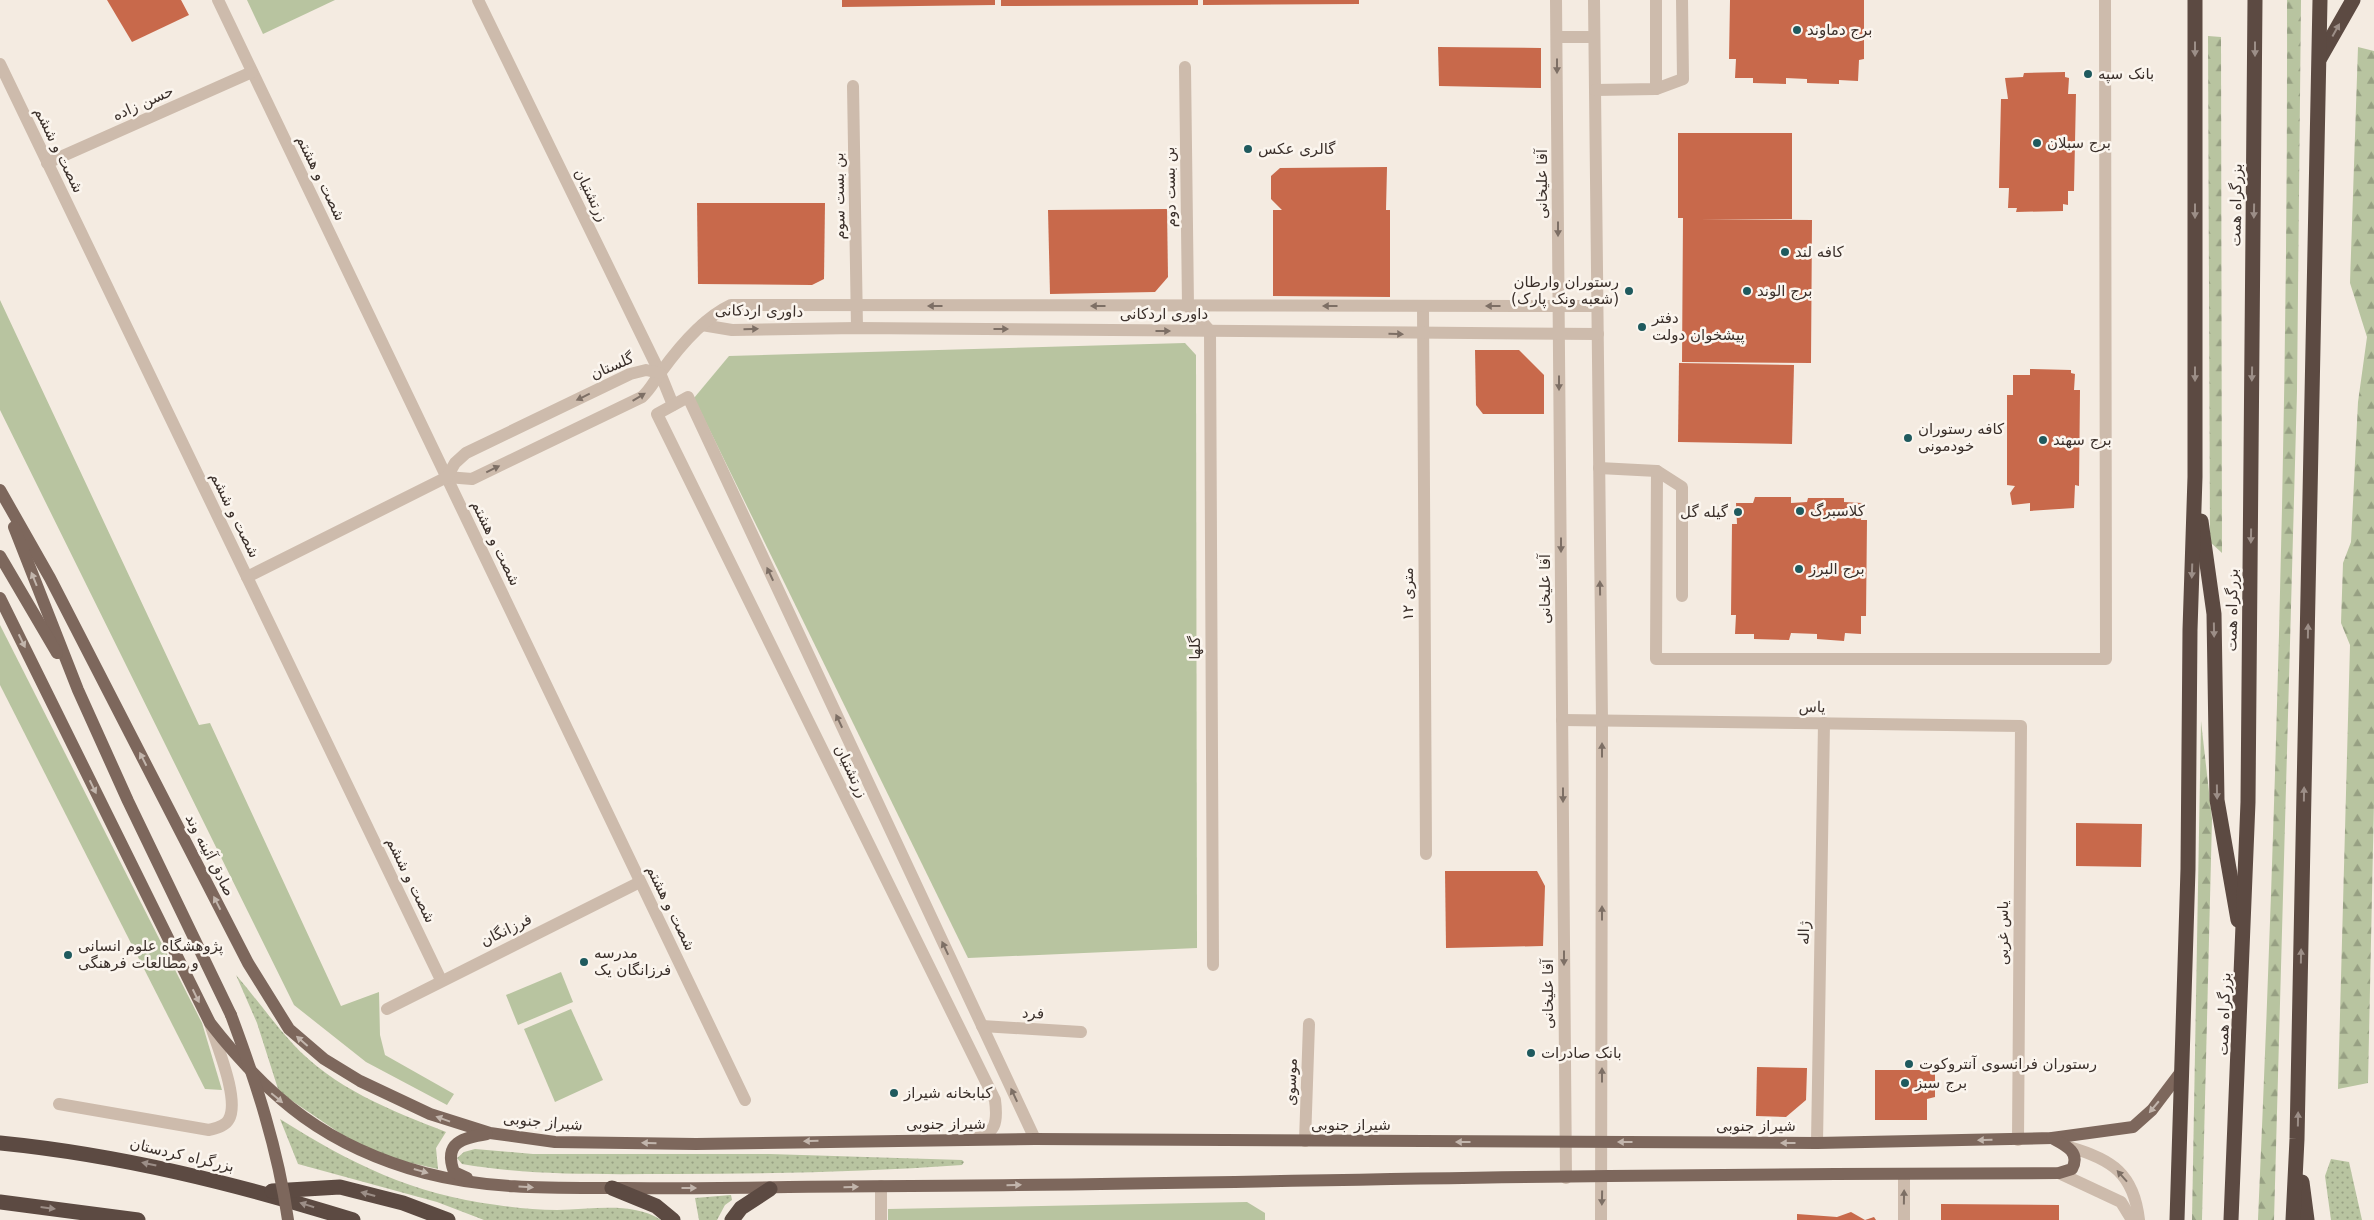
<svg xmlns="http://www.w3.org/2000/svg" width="2374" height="1220" font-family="'DejaVu Sans','Noto Sans Arabic',sans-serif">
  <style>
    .grass { fill: url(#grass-dots) }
    .forest { fill: url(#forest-firs) }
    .park { fill: #b8c4a0 }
    .building { fill: #c8694b }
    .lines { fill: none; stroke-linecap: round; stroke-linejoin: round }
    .minor { stroke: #cdbbac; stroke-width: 12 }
    .major { stroke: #7d675c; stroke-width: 12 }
    .highway { stroke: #5c4a42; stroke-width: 15 }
    .major-bridge { stroke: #7d675c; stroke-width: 12 }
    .oneway { fill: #9c8e87 }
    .oneway2 { fill: #7d6f65 }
    .oneway3 { fill: #c2b5ac }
    .poi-dot { fill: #1f5a5e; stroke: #fbf5ee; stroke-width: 2 }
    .labels { text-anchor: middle; stroke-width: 5; stroke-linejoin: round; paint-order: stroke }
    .poi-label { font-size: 15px; fill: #3b302b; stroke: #fbf5ee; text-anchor: start }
    .street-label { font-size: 15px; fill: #3b302b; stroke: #fbf5ee }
  </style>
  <defs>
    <pattern id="grass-dots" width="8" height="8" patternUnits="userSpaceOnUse" patternTransform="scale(1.25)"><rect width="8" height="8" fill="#b8c4a0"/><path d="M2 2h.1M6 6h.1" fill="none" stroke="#97a083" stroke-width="1.8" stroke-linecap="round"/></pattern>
    <pattern id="forest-firs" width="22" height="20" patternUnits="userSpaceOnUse" patternTransform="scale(1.25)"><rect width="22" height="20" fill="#b8c4a0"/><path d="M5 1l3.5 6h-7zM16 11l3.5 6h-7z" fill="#97a083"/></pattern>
  </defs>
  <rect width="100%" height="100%" fill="#f4ebe1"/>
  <g class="grass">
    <path d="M236 975C255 997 272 1021 292 1043 333 1088 390 1110 446 1132L436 1148 438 1169 393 1159 347 1138 279 1092 257 1023Z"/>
    <path d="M280 1119C352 1164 411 1194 497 1205 517 1208 537 1210 557 1210 591 1210 631 1201 661 1220H484L437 1202 298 1164Z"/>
    <path d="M475 1149 533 1154H770L962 1160 964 1162 962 1165C866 1172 770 1174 674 1174 603 1174 532 1176 462 1164L457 1158 464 1152Z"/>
    <path d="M2331 1159 2349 1162 2362 1220H2331L2325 1176Z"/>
    <path d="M731 1195 732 1200 725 1205 717 1220H699L695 1198Z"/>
  </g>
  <g class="forest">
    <path d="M2287 0H2301L2297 391 2274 1220H2258C2276 814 2288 407 2287 0Z"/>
    <path d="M2208 36 2221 37 2222 553 2210 542Z"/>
    <path d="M2358 47 2374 51V800L2368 1083 2338 1089 2350 645 2341 623 2343 563 2351 542 2358 402 2367 337 2350 283Z"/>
    <path d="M2201 721 2212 819 2202 1220H2192Z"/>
  </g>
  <g class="park">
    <path d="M247 0H335L263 34Z"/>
    <path d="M0 300 199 725 210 723 341 1006 379 992 380 1035 385 1055 454 1094 447 1105 366 1062 294 1005 0 410Z"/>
    <path d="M1185 343 1196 355 1197 948 968 958 694 398 729 356Z"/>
    <path d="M0 625 202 1023 222 1090 205 1089 0 685Z"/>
    <path d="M561 972 573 1002 518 1025 506 995Z"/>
    <path d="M571 1009 603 1080 555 1102 524 1029Z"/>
    <path d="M1247 1202 1265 1213V1220H888V1209Z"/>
  </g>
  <g class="building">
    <path d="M107 0H181L189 15 132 42Z"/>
    <path d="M842 0H995V5L842 7Z"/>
    <path d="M1001 0H1198V5L1001 6Z"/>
    <path d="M1203 0H1359V4L1203 5Z"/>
    <path d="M1730 0H1864V59L1859 60 1858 81 1839 80V84L1807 83V79L1786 78V84L1753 83V78H1735L1736 59H1729Z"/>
    <path d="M1438 47 1541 48V88L1439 86Z"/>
    <path d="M2065 72V77L2069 78 2068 94H2076L2074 191H2068V205L2063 204V211L2016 212 2017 208H2008L2009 188H1999L2001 99H2008L2005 78 2023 77 2024 73Z"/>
    <path d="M1678 133H1792V219H1699L1812 220 1811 363 1682 362 1683 218H1678Z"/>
    <path d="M1387 167 1386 210H1390V297L1273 296V210H1282L1271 199V176L1280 168Z"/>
    <path d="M697 203H825L824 279 812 285 698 284Z"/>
    <path d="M1167 209 1168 277 1155 292 1050 294 1048 210Z"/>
    <path d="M1475 350H1519L1544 375V414H1483L1476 405Z"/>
    <path d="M1679 363 1794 365 1792 444 1678 442Z"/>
    <path d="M2030 369 2071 370V373L2075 374 2074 390H2080L2079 486 2075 485 2074 508 2030 511V503L2012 505 2010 493 2015 486 2007 485V395H2013V375H2030Z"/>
    <path d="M1755 497H1791V503L1807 502 1808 498H1844V502L1862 503 1861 520H1867L1866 616H1861V634L1845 633 1844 641 1817 639V634L1791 633 1789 640 1754 639V634H1735L1736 615H1731L1732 524H1737L1736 503H1753Z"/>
    <path d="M2076 823 2142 824 2141 867 2076 866Z"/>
    <path d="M1445 871H1537L1545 886 1543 946 1446 948Z"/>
    <path d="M1757 1067 1807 1068 1806 1100 1786 1117 1756 1116Z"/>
    <path d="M1875 1070H1935V1097L1927 1099V1120H1875Z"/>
    <path d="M1941 1204 2059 1205V1220H1941Z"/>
    <path d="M1851 1212 1865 1220 1874 1217 1876 1220H1797V1214L1837 1217Z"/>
  </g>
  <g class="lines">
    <g class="minor">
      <path d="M218 0 745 1100"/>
      <path d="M478 0 660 373 673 405"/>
      <path d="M1556 0 1566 1178"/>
      <path d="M1594 0 1602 720 1601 1220"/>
      <path d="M1557 37H1594"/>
      <path d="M0 64 441 980"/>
      <path d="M1185 67 1188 306 1210 331 1213 965"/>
      <path d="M853 86 857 328"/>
      <path d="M1656 89 1683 79 1682 0"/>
      <path d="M1595 90 1656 89V0"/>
      <path d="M47 163 252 72"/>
      <path d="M1423 306 1426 854"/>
      <path d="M702 325 732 330 857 328 1598 334"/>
      <path d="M1599 468 1657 471 1656 659H2106L2105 0"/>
      <path d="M1657 471 1682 487V596"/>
      <path d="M447 477 472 479 642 397C651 389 654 381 661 372 679 347 703 318 731 305L1597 306"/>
      <path d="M247 577 447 477 455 463 466 453 630 374 646 370 660 373"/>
      <path d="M1562 720 2021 726 2018 1140"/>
      <path d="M387 1009 640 882"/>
      <path d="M982 1026 1081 1032"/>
      <path d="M59 1104 209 1130C216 1128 226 1126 229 1119 240 1099 216 1044 210 1023"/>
      <path d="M971 1139C996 1135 998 1123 995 1100L657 414 688 397 1035 1139"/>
      <path d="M1305 1141 1309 1024"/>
      <path d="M1817 1143 1824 723"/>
      <path d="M2069 1147C2112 1159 2134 1174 2139 1220"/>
      <path d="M2059 1173 2121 1202 2132 1220"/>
      <path d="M881 1220V1186"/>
      <path d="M1904 1220V1174"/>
    </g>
    <g class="major">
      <path d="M0 490 50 578 248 963 289 1029 324 1059 360 1081 430 1114 490 1133 555 1142 696 1144 1035 1139 1817 1143 2052 1138 2133 1127 2152 1110 2183 1069"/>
      <path d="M14 527 78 690 128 801 231 1015"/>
      <path d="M0 556 57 653"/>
      <path d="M0 598 210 1023C270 1100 328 1147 425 1173 490 1190 557 1188 624 1188 720 1189 816 1186 911 1186 1144 1185 1377 1178 1610 1176 1760 1174 1909 1174 2059 1173L2072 1169C2081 1152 2065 1145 2052 1138"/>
      <path d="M467 1178 454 1172C443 1142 463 1138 487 1134"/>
    </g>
    <g class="highway">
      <path d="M2320 58 2353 0"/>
      <path d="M2201 521 2214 614 2217 800 2238 920"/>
      <path d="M0 1143C121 1155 237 1184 353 1220"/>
      <path d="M2302 1182 2307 1220"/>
      <path d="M612 1188 656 1206 673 1220"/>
      <path d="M272 1191 340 1187 403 1203 448 1220"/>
      <path d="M0 1202 138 1220"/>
      <path d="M732 1220 741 1208 770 1189"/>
      <path d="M2177 1220 2188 869 2190 630 2195 477V0"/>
      <path d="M2231 1220 2248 802 2255 0"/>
      <path d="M2293 1220 2297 1139 2320 0"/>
    </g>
    <path class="major-bridge" d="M231 1015C256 1082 278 1149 288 1220"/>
  </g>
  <defs><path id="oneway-solid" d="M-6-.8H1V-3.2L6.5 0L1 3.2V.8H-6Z" transform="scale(1.25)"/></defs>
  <g class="oneway">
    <use href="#oneway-solid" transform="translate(2336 30) rotate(-61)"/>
    <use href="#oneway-solid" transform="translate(2195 49) rotate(90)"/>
    <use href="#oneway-solid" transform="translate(2255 49) rotate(90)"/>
    <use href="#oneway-solid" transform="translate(2195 211) rotate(90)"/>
    <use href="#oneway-solid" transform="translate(2254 211) rotate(91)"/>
    <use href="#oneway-solid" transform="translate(2195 374) rotate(90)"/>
    <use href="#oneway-solid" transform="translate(2252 374) rotate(91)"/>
    <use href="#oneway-solid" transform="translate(2251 536) rotate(91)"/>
    <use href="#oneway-solid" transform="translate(2192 571) rotate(92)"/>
    <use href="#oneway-solid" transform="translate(2214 630) rotate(89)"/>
    <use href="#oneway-solid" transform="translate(2308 631) rotate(-89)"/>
    <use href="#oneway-solid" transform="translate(2217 792) rotate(89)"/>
    <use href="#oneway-solid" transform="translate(2304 794) rotate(-89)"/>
    <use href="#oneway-solid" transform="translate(2301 956) rotate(-89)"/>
    <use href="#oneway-solid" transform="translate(2298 1119) rotate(-89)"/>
    <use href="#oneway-solid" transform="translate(149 1164) rotate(-168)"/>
    <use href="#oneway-solid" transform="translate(368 1194) rotate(-165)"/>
    <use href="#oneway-solid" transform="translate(307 1205) rotate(-163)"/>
    <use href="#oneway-solid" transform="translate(48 1208) rotate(7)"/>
  </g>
  <g class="oneway2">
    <use href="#oneway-solid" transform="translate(1557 66) rotate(90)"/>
    <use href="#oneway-solid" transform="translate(1558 229) rotate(90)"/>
    <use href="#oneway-solid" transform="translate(935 306) rotate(180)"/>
    <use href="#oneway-solid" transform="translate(1098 306) rotate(180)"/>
    <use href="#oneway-solid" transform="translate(1330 306) rotate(-180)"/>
    <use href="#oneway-solid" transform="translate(1493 306) rotate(180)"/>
    <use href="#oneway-solid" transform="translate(751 329) rotate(-1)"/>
    <use href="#oneway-solid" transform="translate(1001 329)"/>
    <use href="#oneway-solid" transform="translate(1163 331)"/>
    <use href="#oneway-solid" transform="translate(1396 334) rotate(1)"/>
    <use href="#oneway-solid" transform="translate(1559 383) rotate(90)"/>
    <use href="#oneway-solid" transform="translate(583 397) rotate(154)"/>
    <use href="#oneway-solid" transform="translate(639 397) rotate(-31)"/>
    <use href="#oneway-solid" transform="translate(493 469) rotate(-26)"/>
    <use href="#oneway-solid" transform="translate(1561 545) rotate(90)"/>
    <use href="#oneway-solid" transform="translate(770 574) rotate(-115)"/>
    <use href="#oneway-solid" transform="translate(1600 588) rotate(-91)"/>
    <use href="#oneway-solid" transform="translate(839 721) rotate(-115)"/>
    <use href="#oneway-solid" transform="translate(1602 750) rotate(-90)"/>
    <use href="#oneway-solid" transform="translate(1563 795) rotate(90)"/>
    <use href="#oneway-solid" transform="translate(1602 913) rotate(-90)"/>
    <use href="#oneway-solid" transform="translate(945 948) rotate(-115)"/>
    <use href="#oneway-solid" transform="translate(1564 958) rotate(90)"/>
    <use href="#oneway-solid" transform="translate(1602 1075) rotate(-90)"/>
    <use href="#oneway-solid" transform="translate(1014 1095) rotate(-115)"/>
    <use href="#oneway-solid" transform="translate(2122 1176) rotate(-132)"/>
    <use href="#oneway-solid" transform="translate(1904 1197) rotate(-89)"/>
    <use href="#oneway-solid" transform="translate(1602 1198) rotate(91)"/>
  </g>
  <g class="oneway3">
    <use href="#oneway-solid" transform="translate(34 579) rotate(-112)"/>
    <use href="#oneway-solid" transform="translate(22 641) rotate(64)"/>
    <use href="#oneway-solid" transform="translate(143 759) rotate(-117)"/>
    <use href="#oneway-solid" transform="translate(93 787) rotate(64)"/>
    <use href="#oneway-solid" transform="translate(217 903) rotate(-117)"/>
    <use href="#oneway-solid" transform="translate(196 996) rotate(64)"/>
    <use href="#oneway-solid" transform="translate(302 1041) rotate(-139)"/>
    <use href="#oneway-solid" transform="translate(277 1098) rotate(40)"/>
    <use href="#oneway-solid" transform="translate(2154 1107) rotate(130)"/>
    <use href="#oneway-solid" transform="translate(443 1119) rotate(-160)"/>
    <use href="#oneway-solid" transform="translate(1985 1140) rotate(179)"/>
    <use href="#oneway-solid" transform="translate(811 1141) rotate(179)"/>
    <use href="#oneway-solid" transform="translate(1463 1142) rotate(-180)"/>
    <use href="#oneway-solid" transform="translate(1625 1142) rotate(-180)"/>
    <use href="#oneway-solid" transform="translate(649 1143) rotate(-179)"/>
    <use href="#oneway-solid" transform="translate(1788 1143) rotate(-180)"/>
    <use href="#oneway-solid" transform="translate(421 1171) rotate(16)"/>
    <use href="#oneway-solid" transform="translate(1014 1185) rotate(-2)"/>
    <use href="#oneway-solid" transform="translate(526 1187) rotate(3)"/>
    <use href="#oneway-solid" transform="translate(851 1187) rotate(-1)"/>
    <use href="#oneway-solid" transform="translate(689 1188)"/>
  </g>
  <g class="poi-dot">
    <circle cx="1797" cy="30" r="5"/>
    <circle cx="2088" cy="74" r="5"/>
    <circle cx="2037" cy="143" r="5"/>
    <circle cx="1248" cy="149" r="5"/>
    <circle cx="1785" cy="252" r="5"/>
    <circle cx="1629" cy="291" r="5"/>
    <circle cx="1747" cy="291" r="5"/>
    <circle cx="1642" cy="327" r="5"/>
    <circle cx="1908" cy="438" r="5"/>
    <circle cx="2043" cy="440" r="5"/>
    <circle cx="1800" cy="511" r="5"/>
    <circle cx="1738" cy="512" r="5"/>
    <circle cx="1799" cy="569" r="5"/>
    <circle cx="68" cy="955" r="5"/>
    <circle cx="584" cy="962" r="5"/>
    <circle cx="1531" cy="1053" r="5"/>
    <circle cx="1909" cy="1064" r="5"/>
    <circle cx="1905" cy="1083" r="5"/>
    <circle cx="894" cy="1093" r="5"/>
  </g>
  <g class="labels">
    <g class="poi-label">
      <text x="1807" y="35">برج دماوند</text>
      <text x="2098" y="79">بانک سپه</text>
      <text x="2047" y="148">برج سبلان</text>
      <text x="1258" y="154">گالری عکس</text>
      <text x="1795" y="257">کافه لند</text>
      <text x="1619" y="287" text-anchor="end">رستوران وارطان<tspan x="1619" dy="17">(شعبه ونک پارک)</tspan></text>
      <text x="1757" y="296">برج الوند</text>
      <text x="1652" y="323">دفتر<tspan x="1652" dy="17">پیشخوان دولت</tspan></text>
      <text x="1918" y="434">کافه رستوران<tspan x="1918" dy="17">خودمونی</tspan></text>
      <text x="2053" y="445">برج سهند</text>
      <text x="1810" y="516">کلاسبرگ</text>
      <text x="1728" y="517" text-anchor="end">گیله گل</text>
      <text x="1809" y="574">برج البرز</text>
      <text x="78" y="951">پژوهشگاه علوم انسانی<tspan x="78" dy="17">و مطالعات فرهنگی</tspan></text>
      <text x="594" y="958">مدرسه<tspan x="594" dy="17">فرزانگان یک</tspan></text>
      <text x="1541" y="1058">بانک صادرات</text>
      <text x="1919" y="1069">رستوران فرانسوی آنتروکوت</text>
      <text x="1915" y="1088">برج سبز</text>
      <text x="904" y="1098">کبابخانه شیراز</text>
    </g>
    <g class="street-label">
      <text transform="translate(143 103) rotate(-24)" y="5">حسن زاده</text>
      <text transform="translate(59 150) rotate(64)" y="5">شصت و ششم</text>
      <text transform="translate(321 178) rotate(64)" y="5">شصت و هشتم</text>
      <text transform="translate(1542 184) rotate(-90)" y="5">آقا علیخانی</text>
      <text transform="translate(1170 187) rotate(-91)" y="5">بن بست دوم</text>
      <text transform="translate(591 195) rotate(64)" y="5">زرتشتیان</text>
      <text transform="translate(839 196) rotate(-91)" y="5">بن بست سوم</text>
      <text transform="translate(2236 205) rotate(-89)" y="5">بزرگراه همت</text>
      <text transform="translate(759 311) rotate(1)" y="5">داوری اردکانی</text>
      <text x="1164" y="319">داوری اردکانی</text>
      <text transform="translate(612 366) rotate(-23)" y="5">گلستان</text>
      <text transform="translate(235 515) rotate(64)" y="5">شصت و ششم</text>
      <text transform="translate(496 543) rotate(64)" y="5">شصت و هشتم</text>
      <text transform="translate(1545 589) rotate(-90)" y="5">آقا علیخانی</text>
      <text transform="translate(1408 594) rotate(-90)" y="5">۱۲ متری</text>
      <text transform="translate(2232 610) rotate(-89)" y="5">بزرگراه همت</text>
      <text transform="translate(1195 648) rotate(-90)" y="5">گلها</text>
      <text transform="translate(1812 707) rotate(1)" y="5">یاس</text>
      <text transform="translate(851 771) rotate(64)" y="5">زرتشتیان</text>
      <text transform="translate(210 855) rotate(63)" y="5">صادق آئینه وند</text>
      <text transform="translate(411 880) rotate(64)" y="5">شصت و ششم</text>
      <text transform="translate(671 908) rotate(64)" y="5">شصت و هشتم</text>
      <text transform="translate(506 930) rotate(-26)" y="5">فرزانگان</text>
      <text transform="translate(1804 933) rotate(-89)" y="5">ژاله</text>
      <text transform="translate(2003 933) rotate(-90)" y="5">یاس غربی</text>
      <text transform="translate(1548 994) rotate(-90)" y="5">آقا علیخانی</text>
      <text transform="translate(1033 1013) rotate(3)" y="5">فرد</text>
      <text transform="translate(2224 1014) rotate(-88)" y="5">بزرگراه همت</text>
      <text transform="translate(1291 1082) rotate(-88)" y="5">موسوی</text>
      <text transform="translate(543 1122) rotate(5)" y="5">شیراز جنوبی</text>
      <text x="946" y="1129">شیراز جنوبی</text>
      <text x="1351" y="1130">شیراز جنوبی</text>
      <text x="1756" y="1131">شیراز جنوبی</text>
      <text transform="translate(182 1155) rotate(13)" y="5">بزرگراه کردستان</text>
    </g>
  </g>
</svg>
